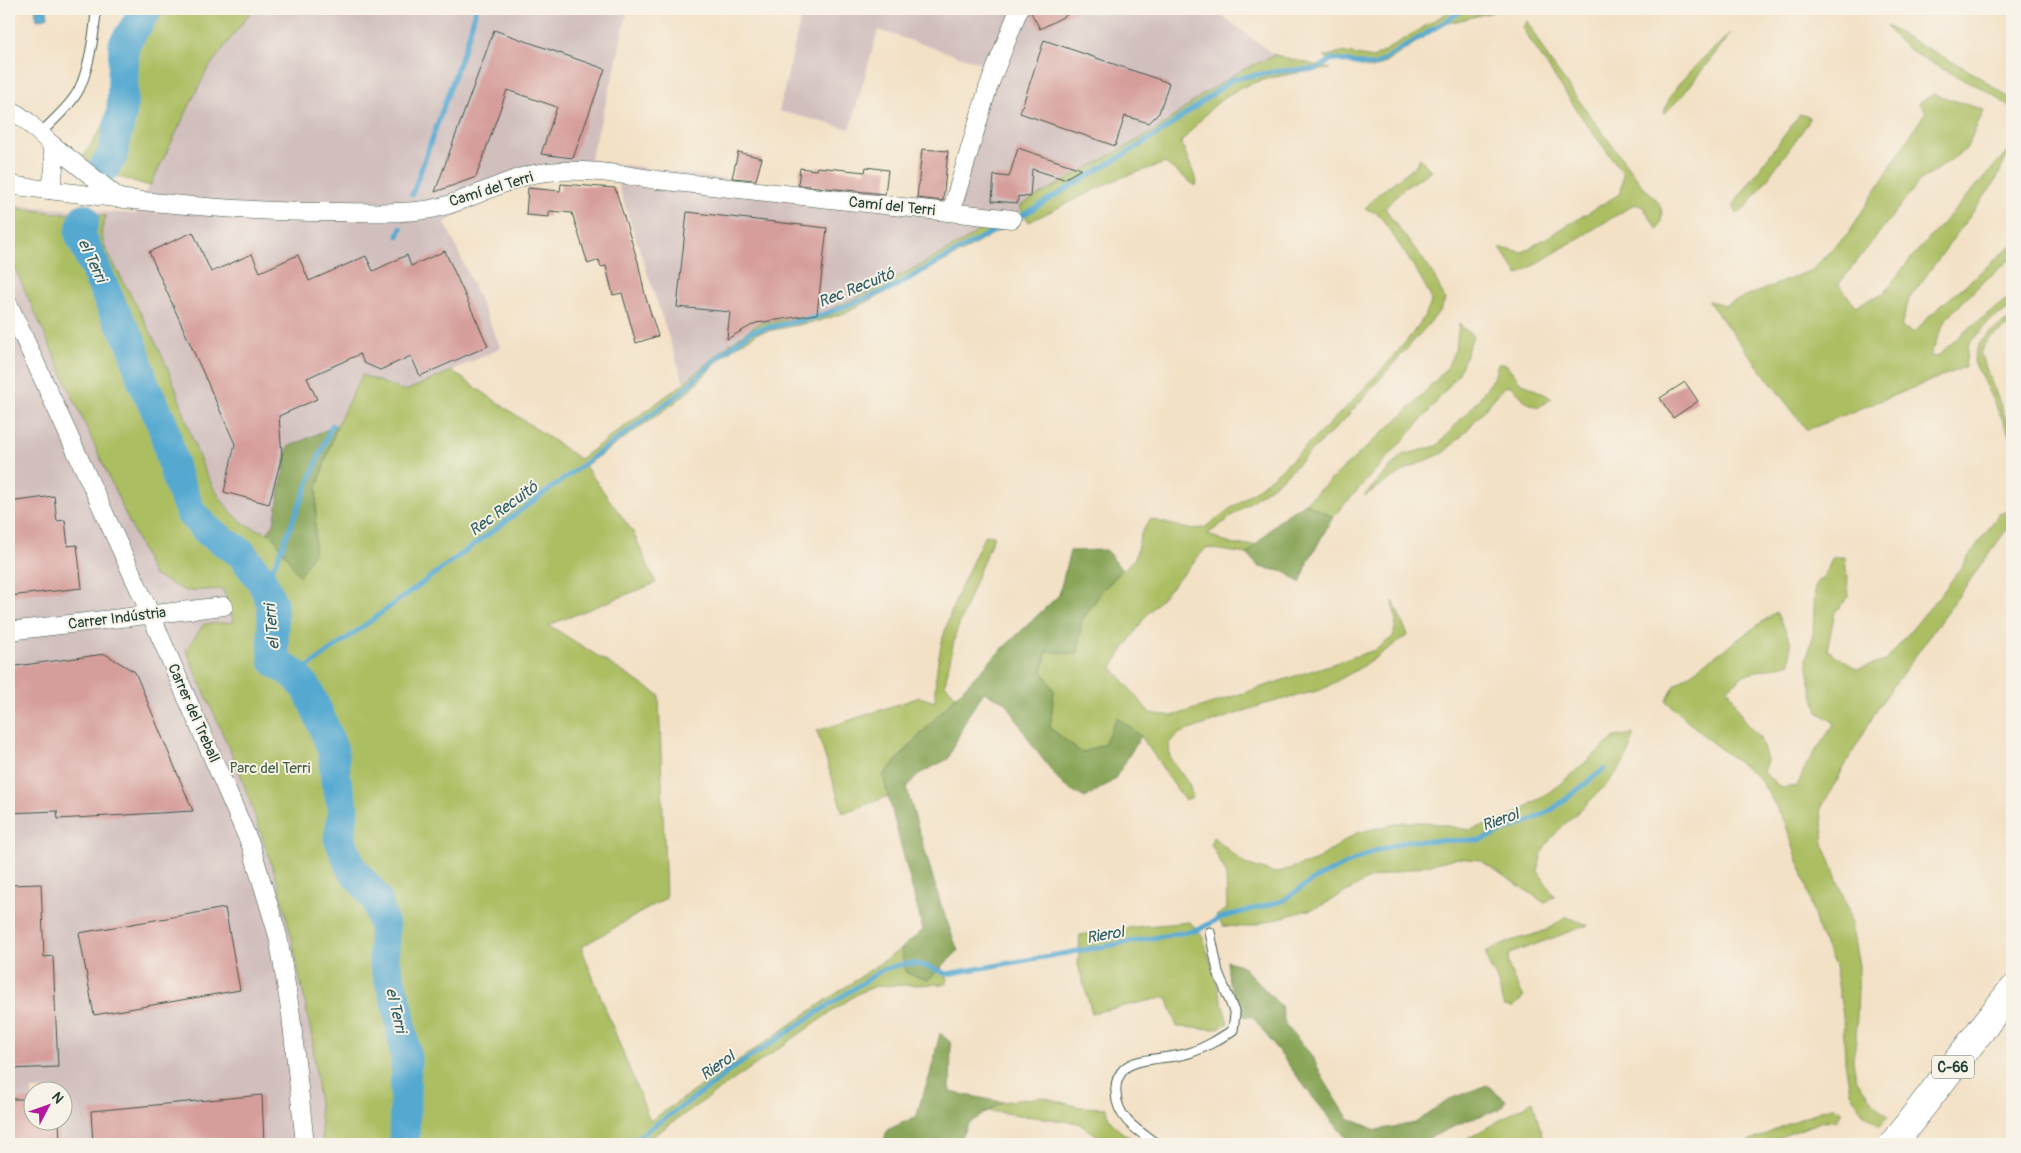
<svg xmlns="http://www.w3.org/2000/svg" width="2021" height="1153" font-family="Pangolin,sans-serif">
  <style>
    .industrial { fill: #d1bfbe; fill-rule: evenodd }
    .green { fill: #acbe62; stroke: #667e4b }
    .forest { fill: #89a558; stroke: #547146 }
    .water { fill: #55a9d1; stroke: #3a7382 }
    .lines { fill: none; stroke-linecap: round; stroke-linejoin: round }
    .stream { stroke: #55a9d1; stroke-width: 5 }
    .river { stroke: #55a9d1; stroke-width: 31 }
    .building { fill: #d69e9b }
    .service-casing { stroke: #3f564a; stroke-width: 11 }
    .minor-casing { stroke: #3f564a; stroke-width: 19 }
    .trunk-casing { stroke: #3f564a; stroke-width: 29 }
    .service { stroke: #fff; stroke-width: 9 }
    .minor { stroke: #fff; stroke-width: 18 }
    .trunk { stroke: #fff; stroke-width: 28 }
    .labels { text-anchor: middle; stroke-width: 4; stroke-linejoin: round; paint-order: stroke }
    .shield { fill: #f7f3e8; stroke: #60746a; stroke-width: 1 }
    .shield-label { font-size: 14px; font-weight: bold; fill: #1f3d34 }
    .street-label { font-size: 15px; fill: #1f3d34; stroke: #f7f3e8 }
    .park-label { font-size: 15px; fill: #425d40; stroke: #f7f3e8 }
    .water-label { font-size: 16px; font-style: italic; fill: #2f5d63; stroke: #f7f3e8 }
  </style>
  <rect width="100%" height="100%" fill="#f7f3e8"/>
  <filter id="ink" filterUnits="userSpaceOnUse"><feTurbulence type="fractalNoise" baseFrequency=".02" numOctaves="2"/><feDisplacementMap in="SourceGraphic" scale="10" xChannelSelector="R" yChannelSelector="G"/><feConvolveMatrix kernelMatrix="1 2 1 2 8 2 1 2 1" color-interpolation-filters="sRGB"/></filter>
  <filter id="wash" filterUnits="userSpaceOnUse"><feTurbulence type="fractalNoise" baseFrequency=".0096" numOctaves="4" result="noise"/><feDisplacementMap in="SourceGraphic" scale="20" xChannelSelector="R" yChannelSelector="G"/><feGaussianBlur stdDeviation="1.12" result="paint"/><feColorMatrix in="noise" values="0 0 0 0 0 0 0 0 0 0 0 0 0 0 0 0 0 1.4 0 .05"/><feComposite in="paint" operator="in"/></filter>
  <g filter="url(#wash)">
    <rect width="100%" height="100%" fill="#f3e1c6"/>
    <path class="industrial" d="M253 9H628L614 73 590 160 703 176 945 205 983 64 878 30 850 129 779 111 803 9H1214L1275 56 1240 71 1205 93 1158 129 1021 205V210L1012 219 997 224 984 225 969 238 928 261 860 296 816 316 760 323 722 350 684 383 614 173 529 175 445 222 501 348 405 392 362 375 337 425 288 447 274 523 230 605 373 1144H9V200L22 206 135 214 137 201 150 186 207 70ZM32 1090H62V1120H32Z"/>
    <g class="green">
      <path d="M132 9H253L207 70 150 186 108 174 83 157 106 121 113 64 120 33Z"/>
      <path d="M1453 9H1498L1493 12 1444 24 1385 63 1373 69 1324 57 1341 52 1373 58Z"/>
      <path d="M1881 9H1930L1893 14 1879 10Z"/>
      <path d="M1527 21 1549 60 1643 187C1659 200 1667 209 1658 230L1643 207 1635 204 1518 275 1500 248 1523 252 1621 193 1623 173 1585 122 1522 28Z"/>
      <path d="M1886 26 1975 74 2012 100V109C2003 102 1993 94 1983 89 1952 72 1906 56 1886 26Z"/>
      <path d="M1731 33 1682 96 1664 114C1669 84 1709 54 1731 33Z"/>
      <path d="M1272 54 1330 69C1292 74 1251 76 1220 101 1206 112 1193 129 1181 142L1197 182 1196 186 1165 163 1117 179 1029 222 1021 210V205L1158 129 1205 93 1240 71 1274 56Z"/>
      <path d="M1934 94 1984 110 1966 149 1918 183 1839 284 1855 306 1884 293 1912 257 2011 148 1995 182 1909 299 1901 327 1915 333 1927 318 2012 245V258L1983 282 1945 320 1930 356 1937 357 1963 333 2012 295V308L1991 319 1968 345 1965 367 1807 430 1708 301 1725 305 1812 270 1849 232 1926 111 1918 103Z"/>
      <path d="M1800 114 1809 117 1808 123 1749 204 1737 214 1733 205Z"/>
      <path d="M1420 158 1431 171 1406 187 1385 208C1398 230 1415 247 1429 268 1436 278 1440 289 1445 300L1440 311 1342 422 1285 476 1208 534 1233 545H1256L1247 554 1206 548 1145 617 1112 667 1150 713 1173 716 1375 650 1393 637 1396 623 1393 601 1408 635 1365 665 1321 690 1265 704 1180 733 1169 743 1170 758 1189 784 1193 797 1185 801 1141 736 1117 718 1104 744 1082 753 1050 728 1054 691 1042 671 1047 651 1078 654 1081 622 1102 591 1135 558 1141 534 1150 519 1188 529 1204 528C1232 507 1261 488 1286 465 1311 443 1431 327 1431 300 1430 287 1388 229 1378 213L1365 209 1377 195 1415 166Z"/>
      <path d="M9 207 55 213 106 216 101 232 105 248C126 288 150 327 168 369 190 419 197 484 241 521 251 529 261 530 272 534 286 539 300 547 314 553L317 488 337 425 362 375 405 391 452 371 580 459 684 383 722 350 750 329 760 323 816 316 860 296 928 261 969 238 984 225 997 224 1003 228 964 251 848 312 818 321 758 333 735 347 717 362 689 391 673 404 585 466 633 532 656 583 549 625 659 695 666 898 581 947 650 1121 901 949 906 973 928 980 941 968 948 979 946 984 876 986 857 994 650 1138 648 1144H323L312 1037 292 939 278 883 240 773 186 650 204 624 234 622 223 589 186 591 153 575 9 255Z"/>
      <path d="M2012 318V324L1987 340 1980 353 2012 434V440L1974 362C1975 339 1994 329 2012 318Z"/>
      <path d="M1459 324 1473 336 1459 373 1427 414 1333 517 1305 503 1412 406 1447 368 1456 347Z"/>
      <path d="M1498 364H1506L1520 382 1552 398 1539 407 1527 403 1512 386 1504 387 1461 437 1443 453 1407 469 1364 496 1402 455 1437 446 1479 399 1495 375Z"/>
      <path d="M2009 511 2012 522 1879 706 1821 808 1824 845 1848 908 1859 966 1856 1039 1853 1060 1856 1079 1873 1102 1888 1116 1880 1126 1863 1113 1850 1092 1845 1061 1843 1016 1835 966 1819 933 1803 875 1784 820 1759 778 1710 741 1666 701 1676 684 1776 612 1791 642 1790 663 1744 675 1728 688 1744 721 1760 738 1767 760 1763 772 1781 788 1797 786 1808 762 1835 723 1818 712 1810 683 1807 658 1813 635 1815 584 1824 576 1833 557H1845L1849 597 1835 612 1827 650 1857 669 1886 661 1946 588 1999 514Z"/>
      <path d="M985 535 994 536 978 574 955 636 945 684 956 696 883 775 889 796 843 813 817 731 920 697 935 702C934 639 959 590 985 535Z"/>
      <path d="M1633 734C1632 776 1569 813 1546 845 1541 852 1540 863 1538 871L1554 896 1545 903 1480 860 1456 858 1371 878 1319 907 1247 927 1223 926 1216 916 1227 909 1226 873 1211 844 1213 837 1245 864 1275 873 1315 861 1356 833 1403 822H1427L1469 830 1507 819 1553 790 1615 737Z"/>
      <path d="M1565 916 1588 925 1509 954C1505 967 1517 985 1524 997L1513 1007 1504 1006C1500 998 1501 991 1498 983 1494 970 1488 969 1486 953 1511 934 1545 940 1565 916Z"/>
      <path d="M1190 922 1203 936 1228 1023 1215 1029 1177 1027 1167 997 1092 1013 1078 965 1080 935 1135 927Z"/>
      <path d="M1042 1097 1080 1107 1106 1108C1109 1128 1128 1137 1144 1144H1098L1104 1140 1078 1123 989 1111 1002 1102Z"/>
      <path d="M1533 1101 1544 1144H1467L1469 1138Z"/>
      <path d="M1834 1106 1842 1112 1837 1120 1823 1121 1762 1144H1744L1797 1120Z"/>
    </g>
    <g class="forest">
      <path d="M337 425 317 488 314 553 299 576 272 534 268 533 274 523 288 447Z"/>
      <path d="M1305 503 1333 517 1309 560 1300 583 1286 572 1259 567 1247 554 1279 520Z"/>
      <path d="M1106 550 1122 570 1102 591 1081 622 1078 654 1047 651 1042 670 1054 691 1050 728 1082 753 1104 744 1117 717 1141 736 1114 780 1085 798 1063 785 1034 748 1006 702 984 692 967 717 948 759 921 773 906 787 941 905 958 951 928 980 906 973 901 949 923 930 883 776 956 696 999 652 1059 595 1070 551Z"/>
      <path d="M1227 961 1241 965 1281 1006 1285 1024 1312 1056 1324 1080 1348 1118 1376 1130 1415 1123 1447 1100 1487 1085 1506 1100 1500 1109 1466 1121 1416 1144H1349L1350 1143 1311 1095 1253 1017 1244 1016 1229 983Z"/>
      <path d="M940 1033 951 1043 950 1092 1002 1102 968 1124 957 1144H883L887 1130 917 1116 920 1103 930 1075Z"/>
    </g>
    <path class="water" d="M35 9H47L48 17 37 20Z"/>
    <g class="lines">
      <g class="stream">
        <path d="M412 195 469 35 476 9"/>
        <path d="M1016 219 1160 133 1233 79 1278 71 1318 69 1332 59 1374 66 1465 9"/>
        <path d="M398 236 401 228"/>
        <path d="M262 581 268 577 276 562 332 425"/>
        <path d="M295 675 312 664 679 394 723 353 752 331 817 317 890 289 1006 224"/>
        <path d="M628 1144 714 1084 729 1071 882 970C913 959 918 963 947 974L1198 930 1220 918 1282 901 1313 880 1372 852 1408 841 1481 840 1532 820 1553 809 1604 769"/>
      </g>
      <g class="river">
        <path d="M104 168 112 156 122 111 124 44 147 9"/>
        <path d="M84 219 80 234 113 309 132 344 143 383 162 422 177 479 191 513 208 531 241 553 262 581 272 604 274 661 295 675 307 689 319 715 333 751 336 781 344 810 339 838 352 869 376 898 384 926V961L398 1008 406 1058 404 1144"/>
      </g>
    </g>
    <g id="blocks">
      <g class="building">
        <path d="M1029 9H1078L1040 29Z"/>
        <path d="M494 30 605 69 573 158 541 154 557 107 507 90 476 177 435 192Z"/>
        <path d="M1044 40 1169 83 1159 113 1149 123 1125 116 1115 146 1020 113Z"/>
        <path d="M1018 148 1081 169 1064 179 1032 169 1030 197 1018 196V203L992 201 994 175 1009 177Z"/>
        <path d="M922 149 948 151 943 201 917 198Z"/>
        <path d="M738 152 762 158 756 180 732 178Z"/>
        <path d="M817 167 865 172 866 167 888 170 885 194 798 185 800 168 816 170Z"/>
        <path d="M561 184 615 188 638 262 645 295 658 336 636 343 622 293 613 295 606 266 601 267 599 260 588 264 572 213 549 211V217L526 215 528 188 560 191Z"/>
        <path d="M687 212 827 228 817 314 756 323 727 339 730 312 677 307Z"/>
        <path d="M193 232 211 272 252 254 260 272 298 255 309 281 366 256 373 271 407 255 411 266 445 251 488 346 420 376 411 356 380 370 364 363 360 354 307 378 317 399 279 416 282 456 269 504 224 492 235 444 149 252Z"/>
        <path d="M1685 382 1698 401 1673 418 1660 398Z"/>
        <path d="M54 496 57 521 65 520 68 546 77 545 82 588 9 596V502Z"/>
        <path d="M105 654 135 672 193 811 58 819 57 811 9 813V667Z"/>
        <path d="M41 884 44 957 53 956 58 1067 9 1069V885Z"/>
        <path d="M225 908 240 990 94 1015 79 933Z"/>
        <path d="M262 1095 264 1144H93L91 1111Z"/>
        <path d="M9 1099H32V1120H59L60 1144H9Z"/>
      </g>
    </g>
  </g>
  <g filter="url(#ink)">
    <use href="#blocks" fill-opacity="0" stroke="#3f564a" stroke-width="1"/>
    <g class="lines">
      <g class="service-casing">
        <g id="service">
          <path d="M40 134C51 122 66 110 75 96 88 78 95 31 96 9"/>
          <path d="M1157 1144C1137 1130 1117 1119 1116 1093 1115 1084 1118 1075 1125 1068 1139 1057 1171 1059 1189 1053 1205 1048 1219 1039 1233 1030L1235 1014 1218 972 1210 932"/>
        </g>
      </g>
      <g class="minor-casing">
        <g id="minor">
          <path d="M9 108 27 121 50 143 119 198"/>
          <path d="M9 185C119 199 229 213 341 212 368 212 398 214 425 210 461 205 494 184 529 175 571 166 615 173 657 180L1012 219"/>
          <path d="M50 190C54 172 57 162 50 143"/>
          <path d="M951 212 988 88 1019 9"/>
          <path d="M9 305 150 613 251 846 278 936 291 1015 305 1144"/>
          <path d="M9 631 224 606"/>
        </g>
      </g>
      <g class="trunk-casing">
        <path id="trunk" d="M1893 1144 2012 990"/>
      </g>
      <use href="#service" class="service"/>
      <use href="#minor" class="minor"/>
      <use href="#trunk" class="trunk"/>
    </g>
  </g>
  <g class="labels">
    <rect class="shield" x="1932" y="1055.5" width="42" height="23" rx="4"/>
    <g class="shield-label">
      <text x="1953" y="1072">C-66</text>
    </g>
    <g class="street-label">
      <text transform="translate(491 189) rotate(-17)" y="5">Camí del Terri</text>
      <text transform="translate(892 206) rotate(6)" y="5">Camí del Terri</text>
      <text transform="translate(117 618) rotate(-7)" y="5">Carrer Indústria</text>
      <text transform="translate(194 713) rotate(66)" y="5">Carrer del Treball</text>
    </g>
    <g class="park-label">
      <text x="270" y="773">Parc del Terri</text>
    </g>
    <g class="water-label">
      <text transform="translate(93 260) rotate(65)" y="6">el Terri</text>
      <text transform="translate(856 287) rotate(-22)" y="6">Rec Recuitó</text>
      <text transform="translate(503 508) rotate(-36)" y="6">Rec Recuitó</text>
      <text transform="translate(271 627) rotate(-95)" y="6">el Terri</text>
      <text transform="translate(1500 819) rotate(-20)" y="6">Rierol</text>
      <text transform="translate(1105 934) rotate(-10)" y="6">Rierol</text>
      <text transform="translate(397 1010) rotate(77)" y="6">el Terri</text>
      <text transform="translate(717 1065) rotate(-35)" y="6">Rierol</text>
    </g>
  </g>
  <rect width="2021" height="1153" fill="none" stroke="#f7f3e8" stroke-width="30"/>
  <g transform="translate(48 1106) rotate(49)"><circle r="24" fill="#f7f3e8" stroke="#a1aaa0"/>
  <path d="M0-4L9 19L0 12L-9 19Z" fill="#b5179e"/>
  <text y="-8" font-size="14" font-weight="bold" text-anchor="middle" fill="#1f3d34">N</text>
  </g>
</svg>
